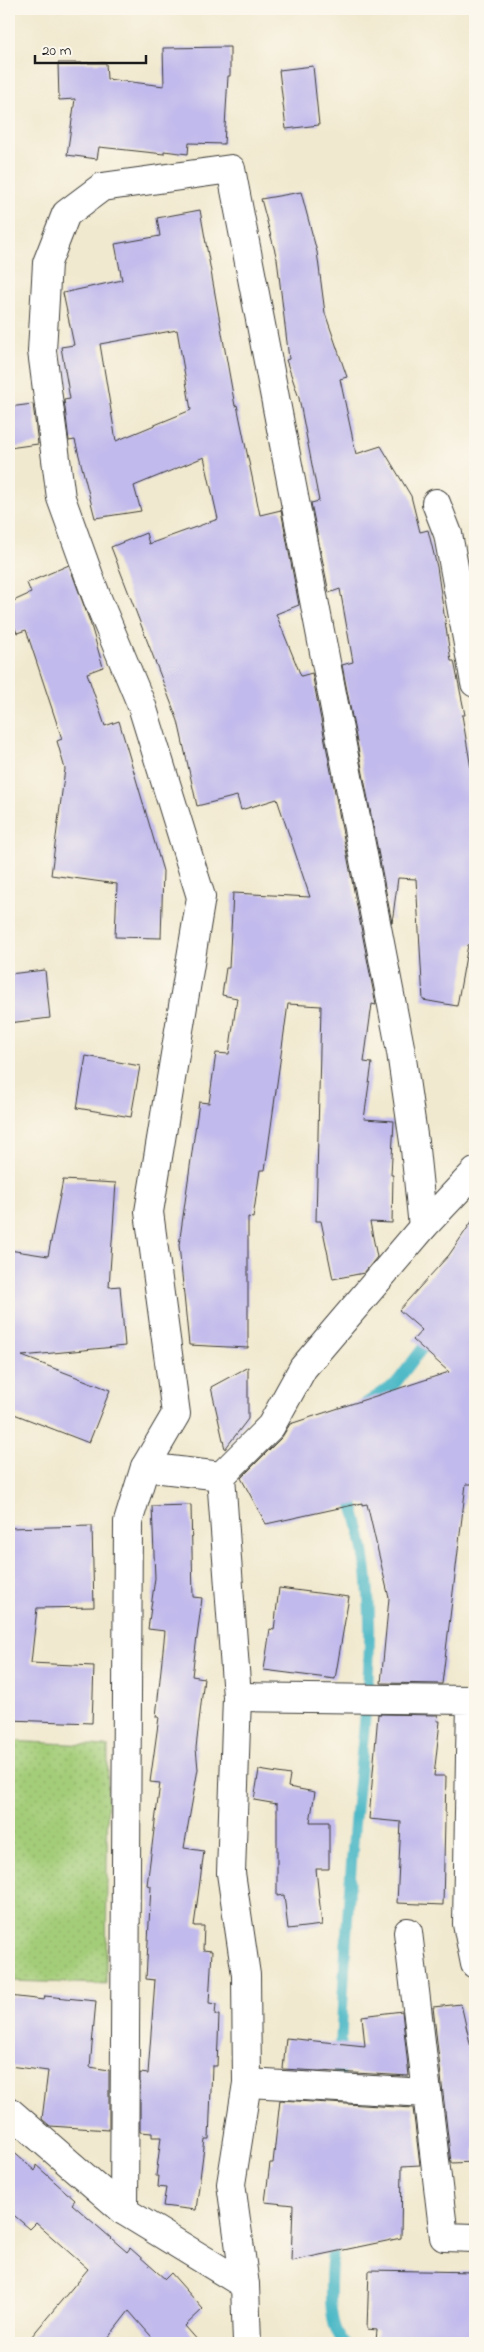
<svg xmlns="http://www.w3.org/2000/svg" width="484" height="2352" font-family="'Indie Flower',sans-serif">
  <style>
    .park { fill: url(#park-dots); stroke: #60744a }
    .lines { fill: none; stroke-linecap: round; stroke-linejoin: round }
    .stream { stroke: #4bb8c6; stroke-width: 11 }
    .building { fill: #c1baec; fill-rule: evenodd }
    .street-casing { stroke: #3c3b37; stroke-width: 30 }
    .street { stroke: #fff; stroke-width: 28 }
  </style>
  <defs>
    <pattern id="park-dots" width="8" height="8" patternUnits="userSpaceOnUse" patternTransform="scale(1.25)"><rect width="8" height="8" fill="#a4cd79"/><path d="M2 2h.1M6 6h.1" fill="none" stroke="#8daf68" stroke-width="1.8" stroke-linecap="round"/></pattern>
  </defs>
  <rect width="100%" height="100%" fill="#fbf7ec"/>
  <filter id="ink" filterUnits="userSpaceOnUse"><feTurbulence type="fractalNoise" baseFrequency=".02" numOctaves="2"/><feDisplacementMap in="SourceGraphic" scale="10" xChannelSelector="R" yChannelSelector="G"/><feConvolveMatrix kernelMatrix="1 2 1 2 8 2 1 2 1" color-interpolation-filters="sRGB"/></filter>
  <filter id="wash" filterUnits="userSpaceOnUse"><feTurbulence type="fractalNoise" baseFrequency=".0096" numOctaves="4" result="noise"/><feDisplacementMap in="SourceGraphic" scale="20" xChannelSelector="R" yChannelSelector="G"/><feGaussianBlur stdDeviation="1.12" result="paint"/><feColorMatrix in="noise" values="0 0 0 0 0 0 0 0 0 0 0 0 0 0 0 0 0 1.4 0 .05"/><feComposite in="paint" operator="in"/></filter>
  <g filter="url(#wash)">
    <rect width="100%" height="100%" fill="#f1e9cf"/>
    <path class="park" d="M9 1741 108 1746 106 1984 9 1981Z"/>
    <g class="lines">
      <g class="stream">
        <path d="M366 1403 396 1383 431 1337"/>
        <path d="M339 2090C342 2003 347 1916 354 1830 363 1723 387 1593 348 1492"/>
        <path d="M333 2238C332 2265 323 2325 345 2343"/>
      </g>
    </g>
    <g id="blocks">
      <g class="building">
        <path d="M230 47V76H228L224 144 189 143 188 154 164 151V154L99 147 97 159 67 155 75 99 59 100 58 63H106L107 79 164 86 163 48Z"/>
        <path d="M313 66 319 125 286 129 279 70Z"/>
        <path d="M301 192 317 252 325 313 347 377 340 379 356 454 381 446 411 496 420 532 428 530 437 567 451 661H454L465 715H462L475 792V943L468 945 457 1006 423 1000 416 879 398 878 392 923 342 665 353 662 340 589 329 593 311 503 319 501 299 398 286 360 289 359 277 259 261 199Z"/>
        <path d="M200 210 235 406 237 405 260 515 281 510 299 605 276 614 301 676 312 673 376 1005 372 1004 364 1062 372 1063 364 1119 394 1121 391 1175H393L392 1223 370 1222 377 1257 364 1273 333 1279 321 1221H316L321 1006 288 1004 265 1170H260L253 1218 248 1217V1348L189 1345 179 1245 199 1102 209 1103 216 1053 229 1054 237 998 222 995 226 968H229L233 893 310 897 277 799 241 810 237 796 197 806 178 721 111 547 146 533 149 544 218 519 204 457 134 486 141 511 95 518 75 440 69 441 64 400 70 399 61 347 74 345 63 293 122 280 115 244 160 236 157 218ZM177 330 191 410 116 441 100 344Z"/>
        <path d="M33 404 38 444 9 448V407Z"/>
        <path d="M69 565 90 622 103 667 87 673 105 726 119 721 163 871 161 938 115 937 117 884 51 875 65 769 57 741 62 739 26 630 17 633 9 614V603L31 593 27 583Z"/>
        <path d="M45 970 50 1018 9 1023V974Z"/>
        <path d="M86 1056 140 1066 131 1117 77 1108Z"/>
        <path d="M63 1180 116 1183 109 1287 120 1286 125 1346 22 1356 110 1390 89 1443 9 1412V1250L48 1256Z"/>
        <path d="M475 1217V1484H466L442 1684 381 1683 389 1598 367 1504 362 1505V1503L266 1524 241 1478 282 1437 290 1424 449 1372 413 1340 422 1330 399 1310 449 1255Z"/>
        <path d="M248 1367V1419L225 1449 211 1387Z"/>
        <path d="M191 1505 193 1597 202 1598 192 1676 204 1678 196 1748 198 1769 184 1848 204 1851 194 1926H204L203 1950 212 1951 209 2003 216 2004 215 2015H219L217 2066H212L209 2139H205L196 2210 163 2206 166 2188 158 2187 159 2176H156L161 2137H152V2133L140 2132V2073L148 2074 155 1980 146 1979 151 1886 147 1885 160 1783 150 1782 159 1717H156L165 1631 148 1629 155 1578 152 1506Z"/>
        <path d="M92 1526 94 1607 37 1608 31 1663 94 1666 92 1723 9 1720V1528Z"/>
        <path d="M279 1588 349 1597 335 1679 264 1670 270 1629 274 1630Z"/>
        <path d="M378 1714 438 1715 437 1721H440L434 1776H446L443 1905 397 1903 401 1822 369 1819Z"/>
        <path d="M259 1770 290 1775 288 1787 315 1792 310 1822H329V1869H316L322 1925 288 1929 284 1895 277 1896V1804L254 1800Z"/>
        <path d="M9 1996 44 2000 45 1996 96 2001 90 2067 109 2070V2130L50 2126 42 2119 48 2071 9 2066Z"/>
        <path d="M461 2004 475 2065V2162L451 2163 433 2007Z"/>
        <path d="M402 2011 409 2076 283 2069 286 2038 365 2046 362 2016Z"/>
        <path d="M280 2100 413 2108 420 2165 402 2166 401 2238 291 2261 293 2205 265 2202 270 2163H273Z"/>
        <path d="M9 2148 35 2171 36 2165 75 2200 72 2204 127 2252 130 2248 165 2279 171 2273 203 2309 185 2326 200 2343H157L129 2311 104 2343H26L88 2269 36 2223 30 2229 9 2211Z"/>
        <path d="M369 2270 475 2272V2343L376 2341 377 2330 367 2329Z"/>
      </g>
    </g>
  </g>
  <g filter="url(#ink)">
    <use href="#blocks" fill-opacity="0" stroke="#3c3b37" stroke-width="1"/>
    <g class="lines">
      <g class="street-casing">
        <g id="street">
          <path d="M436 503 448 534 475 683"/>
          <path d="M145 1467 221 1476"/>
          <path d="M237 1697 471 1700 467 1924 475 1964"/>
          <path d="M408 1932 427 2093"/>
          <path d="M247 2083 427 2093 444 2237 475 2238"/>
          <path d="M9 2111 124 2211 245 2285"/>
          <path d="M124 2211 128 1522 145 1467 176 1414 149 1212 201 897 142 706 97 598 61 498 42 351 47 263 66 214 102 187 231 169 401 1052 415 1149 423 1227"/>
          <path d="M247 2343 245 2285 231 2184 247 2083 246 1975 231 1873 237 1697 221 1476 271 1426 303 1368 423 1227 475 1172"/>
        </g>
      </g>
      <use href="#street" class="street"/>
    </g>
  </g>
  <rect width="484" height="2352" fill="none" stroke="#fbf7ec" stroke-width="30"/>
  <path d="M35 55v8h111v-8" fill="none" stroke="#1c1c1c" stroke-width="2.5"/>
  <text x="42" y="55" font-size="15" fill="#1c1c1c" stroke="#fbf7ec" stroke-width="4" paint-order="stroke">20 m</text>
</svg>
